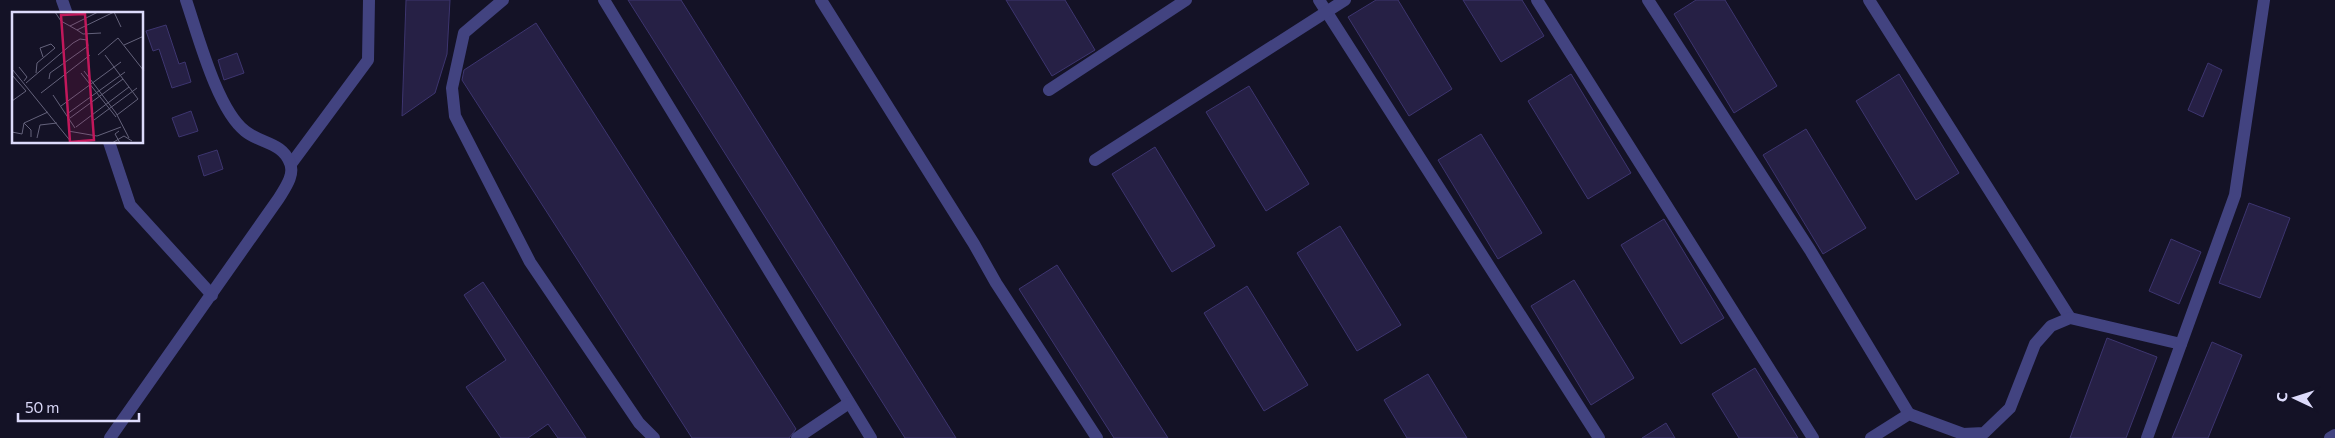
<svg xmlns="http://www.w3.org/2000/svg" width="2335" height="438" font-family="Commissioner,sans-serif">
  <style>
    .building { fill: #262045; stroke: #3d356f }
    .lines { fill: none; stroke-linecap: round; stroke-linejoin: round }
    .minor { stroke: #424380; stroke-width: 12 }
    .inset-road { fill: none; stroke: #64627b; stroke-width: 1 }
    .view { fill: #c2185b; fill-opacity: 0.15; stroke: #c2185b; stroke-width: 2.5 }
    .inset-edge { fill: none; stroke: #dddbfb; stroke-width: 2.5 }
  </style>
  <rect width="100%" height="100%" fill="#141226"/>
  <g class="building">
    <path d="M406 0H450L447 54 435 93 402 116Z"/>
    <path d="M628 0H681L956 438H905Z"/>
    <path d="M1006 0H1065L1095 50 1052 76Z"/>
    <path d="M1376 0H1398L1452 89 1409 116 1348 17Z"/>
    <path d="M1463 0H1522L1544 36 1501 62Z"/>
    <path d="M1696 0H1725L1777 86 1734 113 1674 14Z"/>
    <path d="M536 23 796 429 789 438H692L462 80 464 70Z"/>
    <path d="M166 25 179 64 185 62 191 82 172 88 159 49 153 51 146 31Z"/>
    <path d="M237 53 244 73 224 80 218 60Z"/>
    <path d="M2208 63 2222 70 2203 117 2188 110Z"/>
    <path d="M1571 74 1631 173 1588 199 1528 101Z"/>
    <path d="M1899 74 1959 173 1916 200 1856 101Z"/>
    <path d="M1249 86 1309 184 1266 211 1206 112Z"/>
    <path d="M191 111 198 131 179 137 172 118Z"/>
    <path d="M1806 129 1866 228 1823 254 1763 155Z"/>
    <path d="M1481 134 1542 233 1498 259 1438 160Z"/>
    <path d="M1155 147 1215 246 1172 272 1112 174Z"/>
    <path d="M217 150 223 169 204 176 198 156Z"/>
    <path d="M2249 203 2290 218 2260 298 2219 283Z"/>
    <path d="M1664 219 1724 318 1681 344 1621 245Z"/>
    <path d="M1340 226 1401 325 1357 351 1297 253Z"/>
    <path d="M2171 239 2201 252 2179 304 2149 291Z"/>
    <path d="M1057 265 1168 438H1114L1019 289Z"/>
    <path d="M1574 280 1634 378 1591 405 1531 306Z"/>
    <path d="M483 282 586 438H558L548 424 528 438H501L466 387 506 360 464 295Z"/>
    <path d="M1247 286 1308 385 1264 411 1204 313Z"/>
    <path d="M2107 338 2157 357 2126 438H2070Z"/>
    <path d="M2212 342 2242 355 2208 438H2172Z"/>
    <path d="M1755 368 1798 438H1739L1712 394Z"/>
    <path d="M1428 374 1467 438H1407L1384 400Z"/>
    <path d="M1666 423 1675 438H1642Z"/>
  </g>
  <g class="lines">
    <g class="minor">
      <path d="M62 0 67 14"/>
      <path d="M503 0 464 33 452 88 455 116 530 262 639 423 654 438"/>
      <path d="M604 0 871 438"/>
      <path d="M821 0 974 244 996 283 1097 438"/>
      <path d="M1319 0 1599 438"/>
      <path d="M1537 0 1813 438"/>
      <path d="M1648 0 1810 250 1909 414"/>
      <path d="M1869 0 2070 318"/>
      <path d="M1049 90 1186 0"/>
      <path d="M109 142 130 205 212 295"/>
      <path d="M1095 160 1345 0"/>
      <path d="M291 164 368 60 369 0"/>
      <path d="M110 438 279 198C285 188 295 175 290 163 282 142 261 144 245 131 217 109 198 35 186 0"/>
      <path d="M797 438 849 403"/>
      <path d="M1871 438 1909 414 1963 434 1984 433 2010 408 2035 344 2051 326 2070 318 2181 344"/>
      <path d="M2147 438 2235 195 2264 0"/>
      <path d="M2330 438 2335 435"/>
    </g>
  </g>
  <g transform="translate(12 12)">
    <rect width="131" height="131" fill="#141226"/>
    <path class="inset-road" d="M43 0 49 9 65 18 102 0M102 0 109 15M58 14 86 0M65 18 71 22 89 21M112 33 132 24M86 43 106 26 132 59M93 43 126 87 105 103M7 55 15 65 12 69M0 57 60 131M72 59 104 101 117 126M24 61 25 51 43 36 39 32 28 36 31 45M69 61 104 105M0 63 14 79 0 89M14 71 61 31 68 27 75 28 76 34 38 61 37 67M29 81 78 43M41 83 63 116M49 94 109 50M55 102 113 60M58 106 111 67M82 108 125 76M12 111 19 118V125M64 115 117 75M56 119 85 124 109 115M107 119 103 122 108 131M0 120 10 122 12 111 36 100M25 126 28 113 45 111M100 131 112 124 120 129"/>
    <path class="view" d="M73 2 82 128 58 130 49 3Z"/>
    <rect width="131" height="131" class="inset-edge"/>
  </g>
  <g transform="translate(2295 398) rotate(274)" stroke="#141226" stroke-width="4" paint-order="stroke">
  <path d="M0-4L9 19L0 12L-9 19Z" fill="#dddbfb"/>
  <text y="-8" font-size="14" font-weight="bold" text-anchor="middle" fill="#dddbfb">С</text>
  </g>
  <path d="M18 413v8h121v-8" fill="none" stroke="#dddbfb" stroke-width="2.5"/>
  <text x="25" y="413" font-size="15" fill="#dddbfb" stroke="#141226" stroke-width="4" paint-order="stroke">50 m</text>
</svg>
